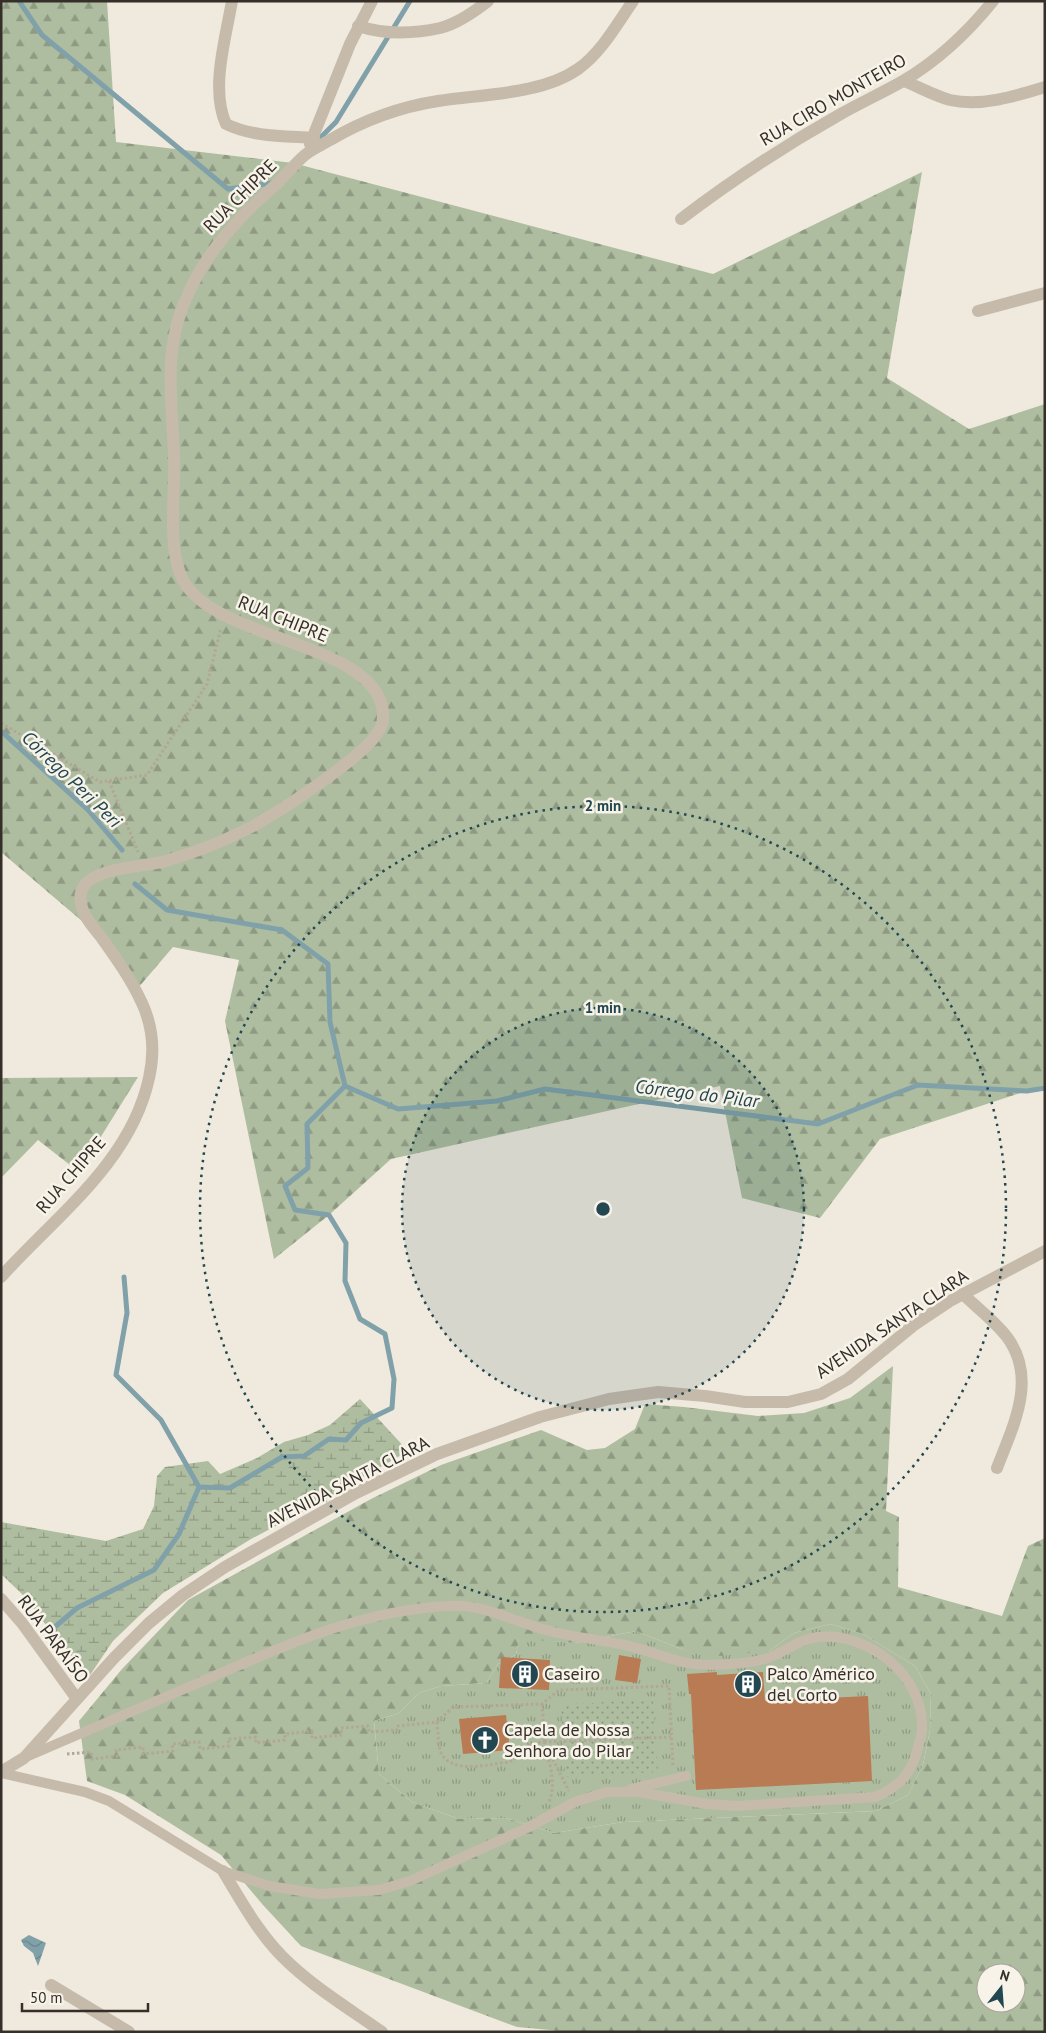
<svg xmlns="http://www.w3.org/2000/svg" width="1046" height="2033" font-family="'PT Sans',sans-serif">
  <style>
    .grass { fill: url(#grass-tufts) }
    .forest { fill: url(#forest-firs); fill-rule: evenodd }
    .wetland { fill: url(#wetland-marsh) }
    .park { fill: url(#park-dots) }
    .water { fill: url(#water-waves) }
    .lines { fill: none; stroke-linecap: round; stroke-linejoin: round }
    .stream { stroke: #80a1a9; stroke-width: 5 }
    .building { fill: #b87b53 }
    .path { stroke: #b2a695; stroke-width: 3; stroke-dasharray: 2.5 2.5; stroke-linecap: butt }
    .service { stroke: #c6bbab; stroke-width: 10 }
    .minor { stroke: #c6bbab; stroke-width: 12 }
    .tertiary { stroke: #c6bbab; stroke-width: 12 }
    .ring { fill: none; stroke: #234751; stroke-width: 2.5; stroke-dasharray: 2.5 5 }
    .labels { text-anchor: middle; stroke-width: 5; stroke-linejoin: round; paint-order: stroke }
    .street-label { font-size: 18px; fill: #352e29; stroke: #f7f3e9 }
    .poi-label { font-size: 18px; fill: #352e29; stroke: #f7f3e9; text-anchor: start }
    .water-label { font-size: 19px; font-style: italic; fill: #234751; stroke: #f7f3e9 }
    .centre { fill: #234751; stroke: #f7f3e9; stroke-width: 2.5 }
    .ring-label { font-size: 15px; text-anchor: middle; font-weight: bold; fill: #234751; stroke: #f7f3e9; stroke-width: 5; stroke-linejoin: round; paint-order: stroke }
  </style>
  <defs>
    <pattern id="grass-tufts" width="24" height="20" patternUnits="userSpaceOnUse" patternTransform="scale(1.25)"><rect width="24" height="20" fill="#aebd9f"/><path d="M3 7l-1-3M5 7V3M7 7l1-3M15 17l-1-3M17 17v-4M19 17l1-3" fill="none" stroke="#8e9a82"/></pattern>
    <pattern id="forest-firs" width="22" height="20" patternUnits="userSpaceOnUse" patternTransform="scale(1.25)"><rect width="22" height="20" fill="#aebd9f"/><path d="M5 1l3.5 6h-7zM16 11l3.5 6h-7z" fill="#8e9a82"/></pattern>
    <pattern id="wetland-marsh" width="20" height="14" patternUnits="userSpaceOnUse" patternTransform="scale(1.25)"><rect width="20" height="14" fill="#aebd9f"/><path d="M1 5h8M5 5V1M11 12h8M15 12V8" fill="none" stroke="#8e9a82"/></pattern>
    <pattern id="park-dots" width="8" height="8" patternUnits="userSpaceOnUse" patternTransform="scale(1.25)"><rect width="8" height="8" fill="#aebd9f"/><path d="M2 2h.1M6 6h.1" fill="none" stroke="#8e9a82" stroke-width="1.8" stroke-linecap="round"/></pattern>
    <pattern id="water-waves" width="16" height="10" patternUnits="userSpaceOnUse" patternTransform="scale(1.25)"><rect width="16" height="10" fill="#80a1a9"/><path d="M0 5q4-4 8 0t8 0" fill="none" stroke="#6a848a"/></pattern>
  </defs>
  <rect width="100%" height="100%" fill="#efeadd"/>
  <path class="grass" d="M830 1624 863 1634 915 1666 931 1694 930 1730 923 1765 908 1795 876 1811 623 1822 554 1833 506 1818 459 1819 412 1802 379 1774 374 1721 399 1713 419 1693 441 1686 486 1683 498 1664 516 1655 519 1638 575 1643 636 1631 684 1650 769 1651 794 1633Z"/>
  <g class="forest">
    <path d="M1 1H107L116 142 293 163 713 274 922 172 887 378 969 429 1045 404V1085L880 1139 820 1218 742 1198 720 1086 391 1159 329 1215 274 1259 225 1021 239 960 173 947 138 988 117 951 1 852Z"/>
    <path d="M138 1077 79 1172 38 1140 1 1178V1078Z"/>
    <path d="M893 1366 886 1511 899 1517 898 1587 1002 1616 1028 1546 1045 1538V2032H572L517 2027 301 1946 263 1905 221 1855 125 1795 87 1781 79 1721 122 1669 188 1600 371 1499 441 1465 541 1430 587 1450 605 1448 635 1429 645 1404 684 1407 758 1416 804 1413 850 1398ZM830 1624 863 1634 915 1666 931 1694 930 1730 923 1765 908 1795 876 1811 623 1822 554 1833 506 1818 459 1819 412 1802 379 1774 374 1721 399 1713 419 1693 441 1686 486 1683 498 1664 516 1655 519 1639 575 1643 636 1631 684 1650 719 1656 769 1651 794 1633ZM986 1973H1016V2003H986Z"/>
  </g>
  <path class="wetland" d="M360 1399 408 1451 321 1502 251 1539 163 1593 113 1641 88 1678 21 1593 1 1574V1522L106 1541 143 1529 154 1506 157 1476 165 1467 208 1461 220 1474 257 1458 284 1442 308 1435 330 1425Z"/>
  <path class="park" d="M653 1699 658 1772 565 1777 561 1705Z"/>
  <path class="water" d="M29 1935 46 1943 38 1966 33 1953 24 1946 21 1940Z"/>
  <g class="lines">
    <g class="stream">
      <path d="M19 1 42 35 228 189 272 183"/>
      <path d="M316 142 336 122 410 1"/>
      <path d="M1 731 88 810 122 850"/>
      <path d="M135 884 167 910 282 930 328 964 330 1022 345 1086 307 1124 308 1168 285 1186 295 1210 329 1215 346 1243 345 1281 360 1319 385 1334 394 1379 392 1408 361 1423 346 1440 329 1439 304 1456 282 1457 230 1488 199 1487"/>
      <path d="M345 1086 398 1109 497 1101 545 1089 818 1124 918 1085 1027 1091 1045 1088"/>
      <path d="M56 1626 77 1608 154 1570 179 1534 199 1487 161 1420 116 1375 127 1313 124 1277"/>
    </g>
  </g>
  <g class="building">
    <path d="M619 1655 641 1659 637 1683 615 1680Z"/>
    <path d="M501 1657 550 1660 549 1690 499 1688Z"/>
    <path d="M717 1672V1675L763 1672 765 1701 868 1696 872 1781 696 1790 691 1694H689L687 1674Z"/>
    <path d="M506 1715 510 1750 463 1754 459 1719Z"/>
  </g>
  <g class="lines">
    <g class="path">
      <path d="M1 723 100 782 147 775 207 684 221 628"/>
      <path d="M109 781 138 852"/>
      <path d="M542 1704 545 1744"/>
      <path d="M437 1722C438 1731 438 1741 440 1750 449 1776 489 1764 509 1762 525 1755 524 1742 544 1742L569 1791"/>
      <path d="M544 1742 671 1737"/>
      <path d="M546 1750C551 1768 556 1784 549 1802"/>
      <path d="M67 1754 91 1752 92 1759 117 1756 116 1750 143 1747V1754L173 1751 172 1744 199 1742 200 1749 229 1746 228 1739 256 1737V1743L285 1740V1734L312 1731V1738L342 1735 341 1728 368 1726 369 1732 398 1730V1726L437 1722 453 1707 542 1704 559 1690 669 1686 673 1767"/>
    </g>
    <g class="service">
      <path d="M1 1773 85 1792 109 1801 223 1871 269 1886 320 1894 379 1890 410 1881 527 1828 575 1802 607 1792H639L707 1804 736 1806 875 1797C897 1788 911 1775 917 1751 919 1743 923 1733 922 1725 922 1674 867 1632 818 1637 800 1639 789 1649 773 1656 753 1665 704 1667 683 1662 662 1657 642 1648 620 1644 596 1639 570 1637 546 1630 512 1621 483 1603 447 1606 359 1611 285 1645 205 1680 145 1706 86 1731 26 1757"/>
      <path d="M631 1789 686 1776"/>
    </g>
    <g class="minor">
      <path d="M232 1C226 37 210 89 226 124 252 137 285 136 314 138"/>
      <path d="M358 26C383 34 413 34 440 28 456 24 474 12 488 1"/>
      <path d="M904 81C919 87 935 96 950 100 981 107 1016 96 1045 87"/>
      <path d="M310 144 350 44 372 1"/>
      <path d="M681 219C731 181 784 146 839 115 860 103 882 93 903 81 937 61 968 32 993 1"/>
      <path d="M978 311 1045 293"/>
      <path d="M1 1277C56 1216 131 1162 149 1078 155 1052 153 1027 142 1003 131 979 116 958 101 937 95 929 88 922 84 913 80 904 78 895 84 886 97 867 145 867 166 861 193 853 222 842 247 829 275 815 364 757 378 732 383 725 383 722 383 714 380 642 216 642 183 580 166 548 176 491 174 456 172 398 162 349 188 294 207 252 236 219 271 189 283 179 293 165 305 155 312 149 322 145 330 140 364 120 399 107 438 101 481 94 541 95 578 69 601 53 617 24 633 1"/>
      <path d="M963 1294C977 1308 995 1321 1007 1337 1038 1379 1013 1426 997 1468"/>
      <path d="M1 1599 22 1623 77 1699"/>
      <path d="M223 1871C242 1903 262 1939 290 1964 318 1990 351 2010 382 2032"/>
      <path d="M51 1985 129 2032"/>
    </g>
    <path class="tertiary" d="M1 1772 24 1758 114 1658 149 1623 183 1595 225 1567 356 1493 437 1454 540 1417 609 1399 658 1392 705 1396 745 1402H788L821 1394 848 1379 914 1325 950 1301 1045 1251"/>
  </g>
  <circle cx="603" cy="1209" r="201" fill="#234751" fill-opacity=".12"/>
  <g class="ring">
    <circle cx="603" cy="1209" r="201"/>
    <circle cx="603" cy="1209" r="403"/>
  </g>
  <defs>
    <g id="building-disc" transform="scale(1.4375)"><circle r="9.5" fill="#234751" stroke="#f7f3e9"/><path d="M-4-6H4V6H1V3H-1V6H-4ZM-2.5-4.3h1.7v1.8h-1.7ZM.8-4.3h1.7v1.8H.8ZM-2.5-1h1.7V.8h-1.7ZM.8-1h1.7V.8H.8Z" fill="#fff"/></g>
    <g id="church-disc" transform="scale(1.4375)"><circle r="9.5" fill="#234751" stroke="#f7f3e9"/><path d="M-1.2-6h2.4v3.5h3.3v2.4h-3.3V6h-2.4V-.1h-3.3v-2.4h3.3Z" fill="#fff"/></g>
  </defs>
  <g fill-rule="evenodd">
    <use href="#building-disc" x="525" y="1674"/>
    <use href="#building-disc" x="748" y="1684"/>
    <use href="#church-disc" x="485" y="1740"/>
  </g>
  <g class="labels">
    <g class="street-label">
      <text transform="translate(833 100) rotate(-30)" y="6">RUA CIRO MONTEIRO</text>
      <text transform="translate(240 196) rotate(-45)" y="6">RUA CHIPRE</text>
      <text transform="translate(283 619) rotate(22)" y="6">RUA CHIPRE</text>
      <text transform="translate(71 1175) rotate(-49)" y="6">RUA CHIPRE</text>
      <text transform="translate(892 1324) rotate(-34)" y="6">AVENIDA SANTA CLARA</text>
      <text transform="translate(348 1482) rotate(-27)" y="6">AVENIDA SANTA CLARA</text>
      <text transform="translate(53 1639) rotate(53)" y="6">RUA PARAÍSO</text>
    </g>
    <g class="poi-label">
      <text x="544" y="1680">Caseiro</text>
      <text x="767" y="1680">Palco Américo<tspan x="767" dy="21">del Corto</tspan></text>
      <text x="504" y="1736">Capela de Nossa<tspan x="504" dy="21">Senhora do Pilar</tspan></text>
    </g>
    <g class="water-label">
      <text transform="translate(72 779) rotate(44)" y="7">Córrego Peri Peri</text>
      <text transform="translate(697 1093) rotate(7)" y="7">Córrego do Pilar</text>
    </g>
  </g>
  <circle cx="603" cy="1209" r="8" class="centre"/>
  <g class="ring-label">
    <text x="603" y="811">2 min</text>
    <text x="603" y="1013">1 min</text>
  </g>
  <rect width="1046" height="2033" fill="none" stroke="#352e29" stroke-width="5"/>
  <g transform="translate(1001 1988) rotate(17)"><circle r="24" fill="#f7f3e9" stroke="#a9a49c"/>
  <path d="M0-4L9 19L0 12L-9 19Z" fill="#234751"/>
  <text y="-8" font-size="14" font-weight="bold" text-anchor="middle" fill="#352e29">N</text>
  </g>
  <path d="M22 2003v8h126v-8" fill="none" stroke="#352e29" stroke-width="2.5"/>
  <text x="30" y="2003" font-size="15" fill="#352e29" stroke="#f7f3e9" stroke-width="4" paint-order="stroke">50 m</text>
</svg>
